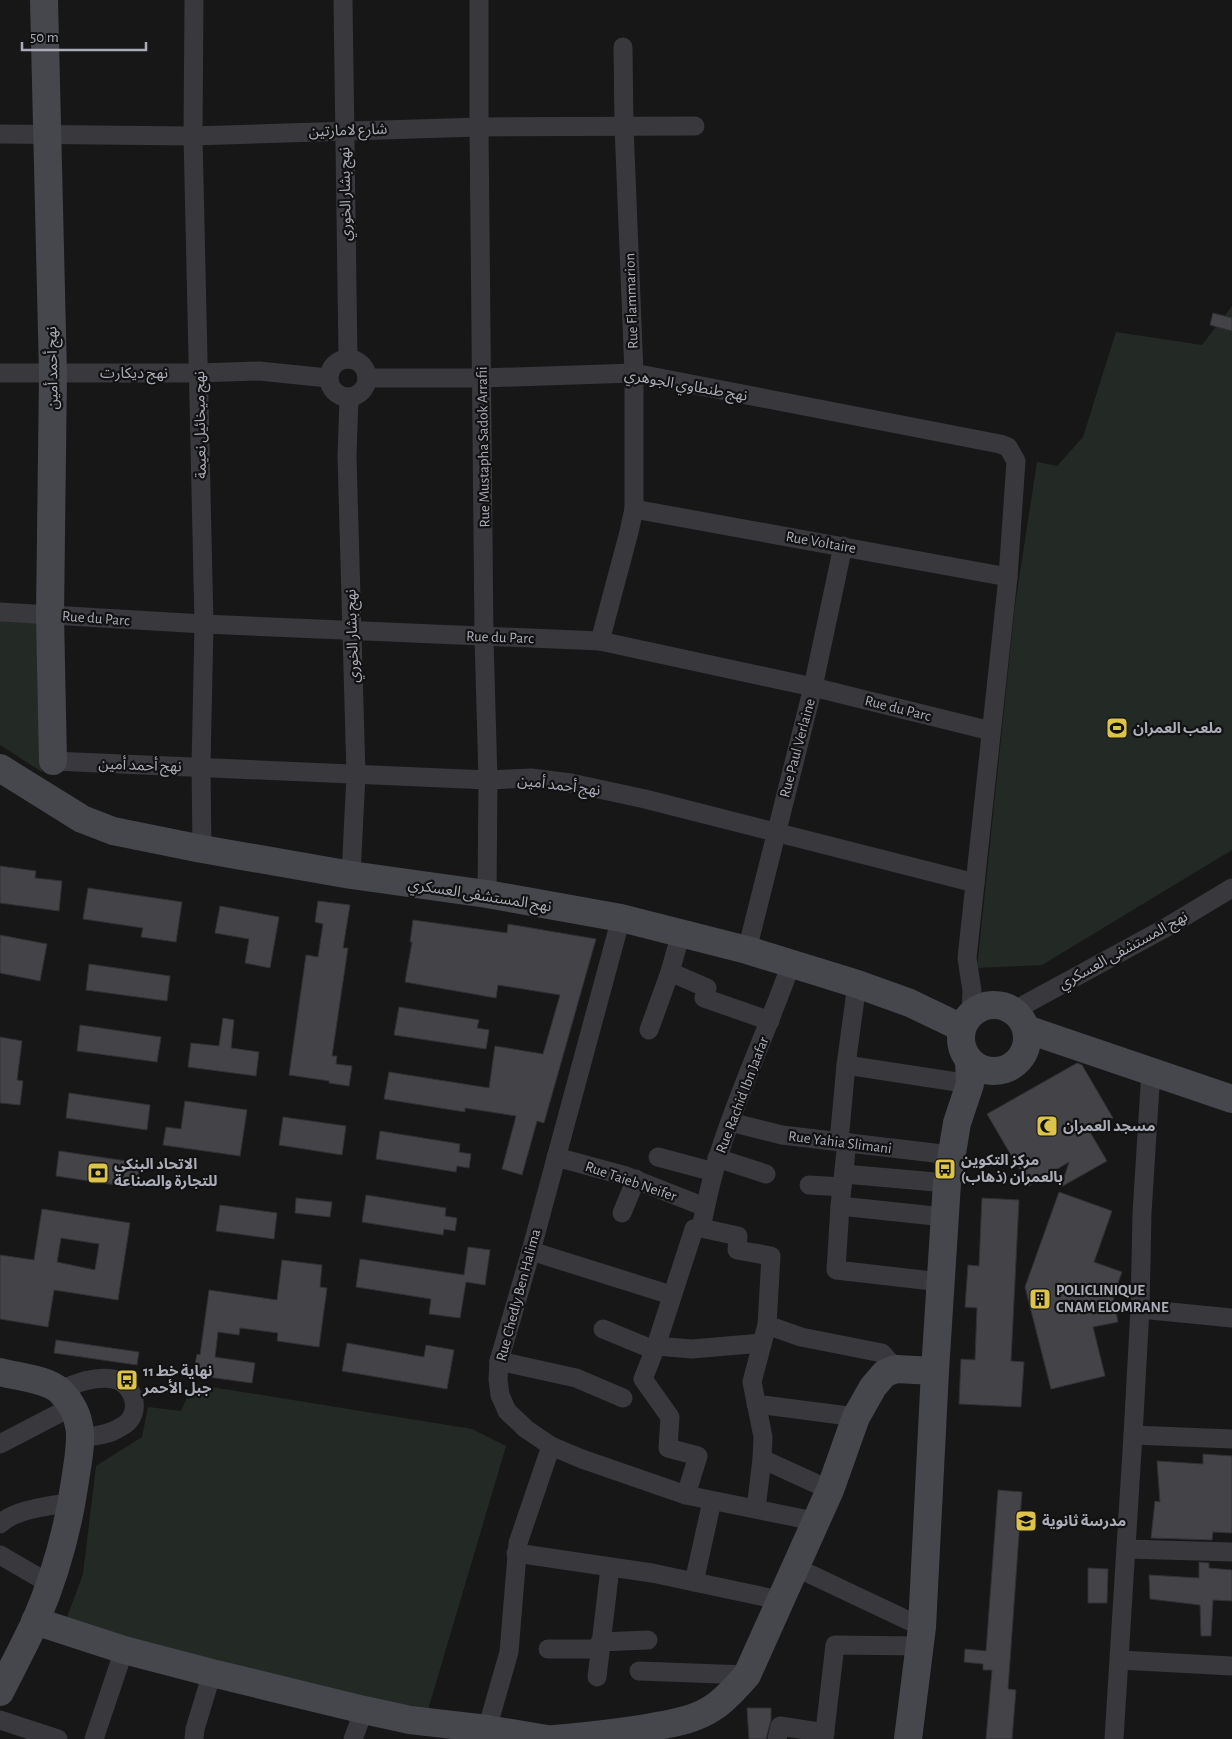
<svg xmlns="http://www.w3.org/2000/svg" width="1232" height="1739" font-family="'Alegreya Sans','Noto Sans Arabic',sans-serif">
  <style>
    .green { fill: #232a25 }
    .building { fill: #444448; stroke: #313134; fill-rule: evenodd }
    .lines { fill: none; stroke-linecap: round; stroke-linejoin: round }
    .street { stroke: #38383d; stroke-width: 19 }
    .secondary { stroke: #46474d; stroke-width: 28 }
    .labels { text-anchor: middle; stroke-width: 4.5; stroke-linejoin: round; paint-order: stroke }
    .street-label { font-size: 15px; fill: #aaacb7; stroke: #121213 }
    .poi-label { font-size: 15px; font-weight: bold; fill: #aaacb7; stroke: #121213; text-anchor: start }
  </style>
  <rect width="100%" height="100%" fill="#171718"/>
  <g class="green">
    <path d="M1232 306V850L1042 965 977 968 1015 605 1037 462 1057 466 1083 437 1116 332 1202 345Z"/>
    <path d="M0 621 38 623 42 772 0 745Z"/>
    <path d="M193 1384 472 1429 506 1446 425 1720 63 1628 83 1574 96 1466 142 1437 148 1407 181 1411Z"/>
  </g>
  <g class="building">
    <path d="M1213 313 1232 318V331L1210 325Z"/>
    <path d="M0 866 36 871 35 878 62 881 59 911 0 903Z"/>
    <path d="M88 888 182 902 176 942 141 937 143 928 83 919Z"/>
    <path d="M318 901 350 905 343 948H348L332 1056H337L336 1064 352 1066 349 1086 329 1083V1081L289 1075 306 955 318 957 323 924 315 922Z"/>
    <path d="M220 906 279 917 270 968 245 963 249 939 215 933Z"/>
    <path d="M413 920 507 933 508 924 596 939 544 1123 537 1121 522 1175 502 1169 516 1116 465 1108V1112L384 1099 389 1072 489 1088 495 1046 543 1054 560 995 498 985 496 998 405 982 412 942H410Z"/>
    <path d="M0 935 47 944 40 981 0 973Z"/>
    <path d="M89 964 170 976 167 1001 86 990Z"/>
    <path d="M399 1007 479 1020 477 1028 489 1030 486 1049 394 1035Z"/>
    <path d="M223 1018 234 1020 231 1048 259 1052 256 1076 188 1067 191 1043 219 1046Z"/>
    <path d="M80 1025 161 1037 157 1062 77 1051Z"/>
    <path d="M0 1037 22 1041 17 1080 23 1081 20 1105 0 1103Z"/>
    <path d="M1077 1063 1082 1065 1113 1118 1090 1132 1107 1161 1061 1187 1069 1162 1029 1186 987 1114Z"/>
    <path d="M69 1093 150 1105 147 1130 66 1118Z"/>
    <path d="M185 1101 247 1110 240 1156 163 1145 166 1127 181 1129Z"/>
    <path d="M283 1117 346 1126 342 1155 279 1145Z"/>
    <path d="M380 1131 460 1144 459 1152 471 1154 469 1168 457 1166 456 1172 376 1159Z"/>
    <path d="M59 1151 140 1163 136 1188 56 1176Z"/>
    <path d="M1059 1192 1112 1211 1094 1262 1122 1272 1113 1296 1118 1322 1093 1327 1105 1376 1051 1389 1025 1287Z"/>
    <path d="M366 1195 446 1208 445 1216 457 1218 455 1231 444 1229 443 1235 362 1222Z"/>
    <path d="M296 1198 332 1202 330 1217 295 1213Z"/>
    <path d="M982 1198 1019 1200 1011 1361 1024 1362 1021 1407 959 1404 961 1359 975 1360 977 1308 965 1307 968 1265 979 1266Z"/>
    <path d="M220 1205 277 1213 274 1239 216 1231Z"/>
    <path d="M42 1209 130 1223 118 1300 54 1290 48 1327 0 1319V1255L34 1260ZM61 1238 99 1244 95 1270 57 1262Z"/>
    <path d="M468 1247 490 1250 485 1285 466 1282 460 1318 429 1314 431 1299 356 1287 360 1259 464 1275Z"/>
    <path d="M282 1260 322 1265 320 1287 327 1288 319 1347 277 1341 278 1333 240 1328 239 1335 218 1332 215 1357 255 1363 252 1383 193 1375 197 1354 200 1355 209 1290 277 1300Z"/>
    <path d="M56 1340 139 1352 137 1365 54 1353Z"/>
    <path d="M347 1343 424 1357 426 1345 454 1350 447 1389 342 1371Z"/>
    <path d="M1203 1454 1232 1456V1533L1213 1532 1212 1540 1151 1538 1155 1501 1160 1502 1157 1461 1203 1464Z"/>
    <path d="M998 1490 1022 1492 1008 1689 1016 1690 1012 1739H986L992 1670H983V1664L964 1662 965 1649 986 1651Z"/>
    <path d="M1199 1562 1209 1563V1568L1232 1570V1601L1213 1600 1211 1636H1201L1200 1605 1150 1599 1149 1575 1199 1578Z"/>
    <path d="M1088 1568 1108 1569 1107 1603H1088Z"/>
    <path d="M747 1708H771V1720L766 1739H749Z"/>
  </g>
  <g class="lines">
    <g class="street">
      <path d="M194 0 193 136 204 624 201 767 202 849"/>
      <path d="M343 0 348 359"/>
      <path d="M479 0V127L484 637 488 780 487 894"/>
      <path d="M0 134 193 136 479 127 695 126"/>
      <circle cx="348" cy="378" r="19"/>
      <path d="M0 373H199L259 371 328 378"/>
      <path d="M367 378H482L634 373 1000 444 1008 447 1016 461 1008 577 967 958 972 991 971 1014"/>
      <path d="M349 398 347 456 356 775 351 875"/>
      <path d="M634 509 1008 577"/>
      <path d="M0 612 204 624 600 641 813 687 991 731"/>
      <path d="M600 641 629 532 634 509V373L624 126 623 47"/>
      <path d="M53 761 488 780 531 778 571 783 645 799 975 883"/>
      <path d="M621 918 531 1251 499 1361 498 1379 500 1395 507 1411 526 1429 551 1446 582 1459 686 1495 814 1521"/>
      <path d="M747 950 813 687 843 546"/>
      <path d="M670 972 707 988 704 998 770 1021"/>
      <path d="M1013 1011 1167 927 1232 888"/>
      <path d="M649 1030 670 972 681 933"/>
      <path d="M846 1065 970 1084"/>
      <path d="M730 1122 782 1135 951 1155"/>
      <path d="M839 1141 846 1065 857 984"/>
      <path d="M847 1142 840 1206 836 1270 941 1282"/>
      <path d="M556 1157 626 1176 705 1207"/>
      <path d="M658 1157 714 1172"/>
      <path d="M717 1158 766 1174"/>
      <path d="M844 1174 947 1183"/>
      <path d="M809 1185 842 1187"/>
      <path d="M840 1206 944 1217"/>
      <path d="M622 1213 636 1179"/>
      <path d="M701 1228C706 1204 711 1180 718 1157 738 1092 768 1029 791 964"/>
      <path d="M531 1251 671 1295"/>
      <path d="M1140 1309 1232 1318"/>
      <path d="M767 1325 801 1337 882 1353 896 1369"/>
      <path d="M603 1329 654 1350"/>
      <path d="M656 1346 692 1349 762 1343"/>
      <path d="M499 1361 576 1378 623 1398"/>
      <path d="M60 1390C77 1383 94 1376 113 1379 130 1382 140 1403 131 1418 129 1422 123 1426 119 1428 108 1435 94 1436 82 1438"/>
      <path d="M756 1404 856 1417"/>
      <path d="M1133 1435 1232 1439"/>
      <path d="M0 1444 73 1406"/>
      <path d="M762 1459 830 1490"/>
      <path d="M686 1495 698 1456 668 1448 670 1417 643 1379 656 1346 694 1229 701 1228 738 1236 737 1250 771 1256 767 1325 752 1382 763 1437 762 1459 756 1509"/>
      <path d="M0 1524C15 1509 51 1506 72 1502"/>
      <path d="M1126 1549 1232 1552"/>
      <path d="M516 1553 652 1573 779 1600"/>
      <path d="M0 1555 50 1584"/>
      <path d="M795 1567 922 1627"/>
      <path d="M694 1582 712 1501"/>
      <path d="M600 1642 648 1640"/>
      <path d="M548 1649H600"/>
      <path d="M1120 1660 1232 1666"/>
      <path d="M639 1671 747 1675"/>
      <path d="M597 1677 610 1568"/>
      <path d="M0 1720 58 1739"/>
      <path d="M487 1729 509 1652 518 1543 551 1446"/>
      <path d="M94 1739 124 1650"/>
      <path d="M194 1739 195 1729 212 1673"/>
      <path d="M353 1739 364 1710"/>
      <path d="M777 1739 780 1726 825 1733"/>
      <path d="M824 1739 835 1645 920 1646"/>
      <path d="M1114 1739 1133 1435 1140 1309 1142 1213 1151 1071"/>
    </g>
    <g class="secondary">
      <path d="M44 0 53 374 50 615 53 761"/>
      <path d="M0 768 82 819 113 831 202 849 351 875 487 894 621 918 747 950 857 984 910 1003 962 1028"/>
      <circle cx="994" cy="1038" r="33"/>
      <path d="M1026 1029 1232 1099"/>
      <path d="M0 1372C17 1377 49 1379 61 1392 88 1420 80 1446 75 1481 68 1529 55 1576 36 1620 25 1644 12 1668 0 1692"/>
      <path d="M35 1621 124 1650 212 1673 364 1710 410 1720 487 1729 547 1739"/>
      <path d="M554 1739C587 1736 619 1733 652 1727 674 1723 695 1720 714 1707 726 1699 737 1686 747 1675L830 1490 856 1417 873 1387 885 1373 896 1369 935 1371"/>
      <path d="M908 1739 922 1627 935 1371 947 1183 957 1123 970 1084 969 1060"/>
    </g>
  </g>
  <defs>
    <g id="stadium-square" transform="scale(1.125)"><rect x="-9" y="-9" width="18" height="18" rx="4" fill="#dcc44b" stroke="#121213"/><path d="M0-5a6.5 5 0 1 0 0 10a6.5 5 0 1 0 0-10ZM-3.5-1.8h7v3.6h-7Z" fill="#111"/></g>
    <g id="mosque-square" transform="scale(1.125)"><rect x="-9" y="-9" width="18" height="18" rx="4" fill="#dcc44b" stroke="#121213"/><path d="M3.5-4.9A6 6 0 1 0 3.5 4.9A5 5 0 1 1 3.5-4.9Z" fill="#111"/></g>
    <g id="bus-square" transform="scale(1.125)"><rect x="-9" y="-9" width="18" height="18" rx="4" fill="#dcc44b" stroke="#121213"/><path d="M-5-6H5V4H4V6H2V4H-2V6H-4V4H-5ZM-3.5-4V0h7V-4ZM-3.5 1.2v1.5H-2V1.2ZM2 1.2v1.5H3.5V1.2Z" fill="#111"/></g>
    <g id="bank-square" transform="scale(1.125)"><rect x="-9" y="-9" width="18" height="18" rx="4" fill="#dcc44b" stroke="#121213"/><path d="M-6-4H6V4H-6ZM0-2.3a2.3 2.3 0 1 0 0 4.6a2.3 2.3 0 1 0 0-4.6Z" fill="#111"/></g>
    <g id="building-square" transform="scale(1.125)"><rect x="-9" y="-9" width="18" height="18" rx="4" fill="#dcc44b" stroke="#121213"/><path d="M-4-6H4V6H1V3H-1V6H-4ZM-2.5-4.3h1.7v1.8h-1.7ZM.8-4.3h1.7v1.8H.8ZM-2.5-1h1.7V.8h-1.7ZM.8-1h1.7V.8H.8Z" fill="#111"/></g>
    <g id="school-square" transform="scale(1.125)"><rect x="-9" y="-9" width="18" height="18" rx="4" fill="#dcc44b" stroke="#121213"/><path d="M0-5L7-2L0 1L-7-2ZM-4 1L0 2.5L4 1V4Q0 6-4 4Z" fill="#111"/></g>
  </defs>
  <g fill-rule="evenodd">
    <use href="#stadium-square" x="1117" y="728"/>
    <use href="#mosque-square" x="1047" y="1126"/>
    <use href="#bus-square" x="945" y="1169"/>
    <use href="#bank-square" x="98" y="1173"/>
    <use href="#building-square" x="1040" y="1299"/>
    <use href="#bus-square" x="127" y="1380"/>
    <use href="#school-square" x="1026" y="1521"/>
  </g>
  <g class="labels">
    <g class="street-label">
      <text transform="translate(348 130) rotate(-2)" y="5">شارع لامارتين</text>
      <text transform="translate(345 194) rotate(-91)" y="5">نهج بشار الخوري</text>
      <text transform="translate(631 301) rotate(-92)" y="5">Rue Flammarion</text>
      <text transform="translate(52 368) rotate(-91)" y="5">نهج أحمد أمين</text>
      <text x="134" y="378">نهج ديكارت</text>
      <text transform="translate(686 385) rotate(10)" y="5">نهج طنطاوي الجوهري</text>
      <text transform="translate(200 425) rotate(-91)" y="5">نهج ميخائيل نعيمة</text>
      <text transform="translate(483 447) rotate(-91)" y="5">Rue Mustapha Sadok Arrafii</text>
      <text transform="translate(821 542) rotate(10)" y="5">Rue Voltaire</text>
      <text transform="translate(96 618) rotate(4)" y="5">Rue du Parc</text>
      <text transform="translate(352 636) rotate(-92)" y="5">نهج بشار الخوري</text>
      <text transform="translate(500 637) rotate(2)" y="5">Rue du Parc</text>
      <text transform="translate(898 708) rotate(14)" y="5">Rue du Parc</text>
      <text transform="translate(797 748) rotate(-75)" y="5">Rue Paul Verlaine</text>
      <text transform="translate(140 765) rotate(2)" y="5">نهج أحمد أمين</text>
      <text transform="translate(559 785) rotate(7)" y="5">نهج أحمد أمين</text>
      <text transform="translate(480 895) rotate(9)" y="5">نهج المستشفى العسكري</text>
      <text transform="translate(1123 950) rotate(-29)" y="5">نهج المستشفى العسكري</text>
      <text transform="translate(742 1095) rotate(-69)" y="5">Rue Rachid Ibn Jaafar</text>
      <text transform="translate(840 1142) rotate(7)" y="5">Rue Yahia Slimani</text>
      <text transform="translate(631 1181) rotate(19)" y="5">Rue Taieb Neifer</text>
      <text transform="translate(518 1295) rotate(-75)" y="5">Rue Chedly Ben Halima</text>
    </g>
    <g class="poi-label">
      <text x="1133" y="733">ملعب العمران</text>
      <text x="1063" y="1131">مسجد العمران</text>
      <text x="961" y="1165">مركز التكوين<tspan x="961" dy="17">بالعمران (ذهاب)</tspan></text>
      <text x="114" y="1169">الاتحاد البنكي<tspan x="114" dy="17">للتجارة والصناعة</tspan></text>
      <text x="1056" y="1295">POLICLINIQUE<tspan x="1056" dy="17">CNAM ELOMRANE</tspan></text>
      <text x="143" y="1376">نهاية خط 11<tspan x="143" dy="17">جبل الأحمر</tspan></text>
      <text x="1042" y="1526">مدرسة ثانوية</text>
    </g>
  </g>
  <path d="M22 42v8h124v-8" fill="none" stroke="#aaacb7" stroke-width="2.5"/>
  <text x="30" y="42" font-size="15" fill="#aaacb7" stroke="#121213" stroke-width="4" paint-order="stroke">50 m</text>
</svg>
